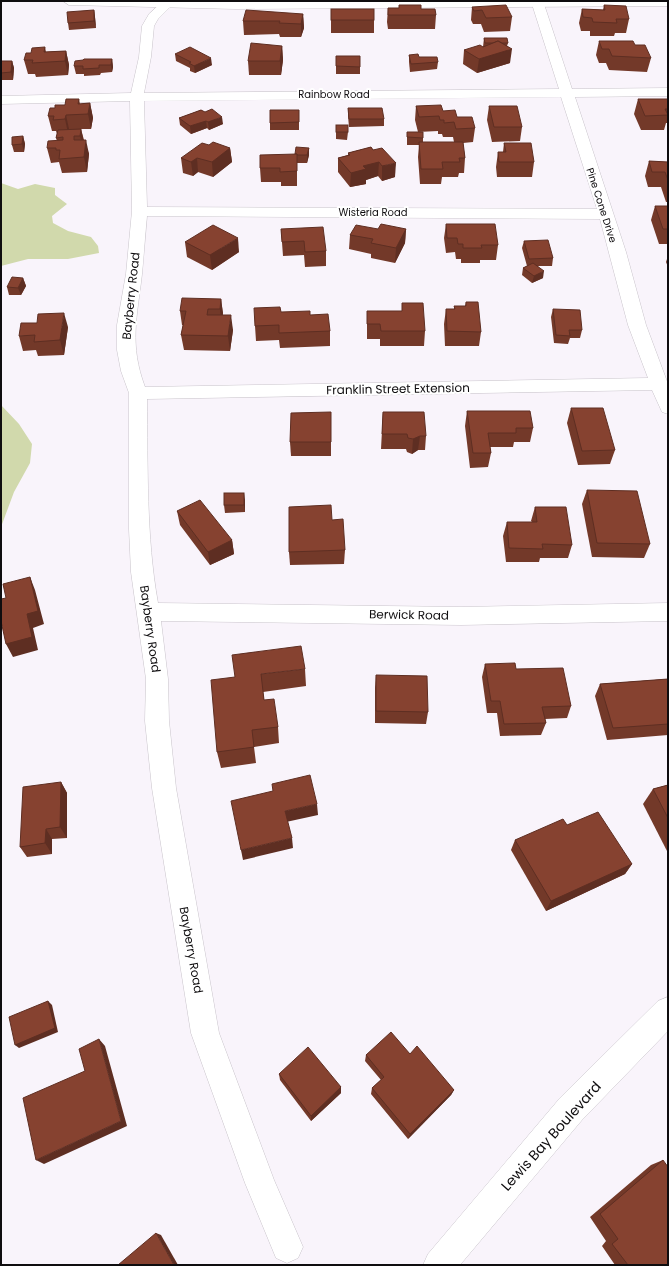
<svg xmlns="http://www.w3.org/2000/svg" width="669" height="1266" font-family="Poppins,sans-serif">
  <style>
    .green { fill: #d1d9ac }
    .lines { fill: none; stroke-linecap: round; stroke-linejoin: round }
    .minor-casing { stroke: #c9c4cb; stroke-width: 1 }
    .tertiary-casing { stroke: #c9c4cb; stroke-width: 1 }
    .minor { fill: #fff; fill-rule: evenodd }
    .tertiary { fill: #fff; fill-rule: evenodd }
    .wall { fill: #733929 }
    .shaded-wall { fill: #5e2e22 }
    .building { fill: #864230; stroke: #5e2e22 }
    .labels { text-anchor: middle; stroke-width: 4; stroke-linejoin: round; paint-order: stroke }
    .far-street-label { font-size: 10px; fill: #0f0d0f; stroke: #fff }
    .street-label { font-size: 12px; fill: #0f0d0f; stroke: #fff }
    .near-street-label { font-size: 14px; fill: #0f0d0f; stroke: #fff }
  </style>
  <rect width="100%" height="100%" fill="#f9f4fb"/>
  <g class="green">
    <path d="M1 183 18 189 35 184 55 188V195L67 204 52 216 53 223 68 231 91 237 98 246 99 253 68 259H28L1 266Z"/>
    <path d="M1 405 19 424 32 444 30 463 14 492 1 527Z"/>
  </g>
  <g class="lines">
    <g class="minor-casing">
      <g id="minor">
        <path d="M163 1H171L173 4 158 19 154 26 151 57 144 93 559 89 531 1H543L572 89 668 88V96L575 97 626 252 646 325 668 384V414L662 412 652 390 147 399C148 467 146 536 158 603L461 607 668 603V621L461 625 161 621 168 679 169 721 176 788 219 1033 274 1180 303 1247 298 1258 287 1263 276 1258 245 1183 191 1033 152 788 145 721 146 679 131 572 129 529V393L121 371 117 350V325L126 274 132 211 130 101 1 104V96L131 93 139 57 142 26 149 14ZM561 97 597 209 147 207 144 101ZM147 216 600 219 628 325 648 378 145 387C129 344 137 318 142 274 144 255 145 235 147 216Z"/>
        <path d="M668 997V1031L582 1120 460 1265H423L428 1254 560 1098 658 1001Z"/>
      </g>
    </g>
    <g class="tertiary-casing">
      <path id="tertiary" d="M63 1H668V6L236 9 69 5Z"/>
    </g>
    <use href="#minor" class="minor"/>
    <use href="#tertiary" class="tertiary"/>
  </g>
  <g class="wall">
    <path d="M399 5 436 15 435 29H388L387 22 388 8H399Z"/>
    <path d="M604 5 629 19 626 33H615L614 36H590V31H581L579 23 582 9 603 10Z"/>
    <path d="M472 7 512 17 510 31 484 32 481 24H473L471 20Z"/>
    <path d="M331 9 374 20V33H331Z"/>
    <path d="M94 10 95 17 96 28 69 30 68 23Z"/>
    <path d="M303 14 304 28 301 37H280L279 34 244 35 243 21Z"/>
    <path d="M484 38 508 43 507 46 510 63 477 73 463 64 464 50 483 47Z"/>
    <path d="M599 41 635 45 651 58 647 72 609 70 606 63H599L596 55Z"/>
    <path d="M282 46 283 60 281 75H249L248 61Z"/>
    <path d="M45 47 46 52 66 51 69 65 68 75 36 77 35 74H28L24 60 31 53Z"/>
    <path d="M175 54 212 65 195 73 190 71V68L176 61Z"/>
    <path d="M409 55 438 62 437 69 410 72 409 62Z"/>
    <rect x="336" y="56" width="24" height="18"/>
    <path d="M112 59 113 67 112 72 101 73 100 75 84 76V74H76L74 66Z"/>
    <path d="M1 61H12L14 68 13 80H1Z"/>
    <path d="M79 99 80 104 90 103 93 118 91 129H81L84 140 89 154 87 172 62 173 59 162 51 163 47 148 57 141 56 138 57 134 56 131H52L48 116 55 108 65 105Z"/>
    <path d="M638 99H668V123H666L664 130H641L634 114Z"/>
    <path d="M416 106 443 111 457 117 475 128 473 142 463 143 465 158 464 173H459L458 177H442L441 184H420L418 157 419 145H407V132L423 138V142H454L453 137H443L442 134H438V131L418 132 415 120Z"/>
    <path d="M489 106 522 127 520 141 492 142 487 120Z"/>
    <path d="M348 108 384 119V126L349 127 348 116Z"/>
    <path d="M201 110 223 124 209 130 207 128 191 134 180 125 179 118Z"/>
    <path d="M299 110V130H270V123Z"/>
    <path d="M336 125 348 132 347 140 336 139Z"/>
    <path d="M23 136 25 144 24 152H14L12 145Z"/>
    <path d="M504 143 534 162 532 177H497L496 167 498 152H503Z"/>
    <path d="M209 145 230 148 232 162 213 177 198 172 193 176 183 173 181 158Z"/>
    <path d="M371 147 395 177 382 181 378 176 366 180V184L350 187 338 172V158L348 155V153Z"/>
    <path d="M309 148V155L307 163H297V186H281V182H261L260 168 295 154Z"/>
    <path d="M649 161 668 162V202H666L661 187H648L645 176Z"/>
    <path d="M655 206H668V244H659L651 220Z"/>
    <path d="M446 224 498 245 496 260H480V263H461V259H456L455 252 446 253 444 238Z"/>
    <path d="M281 229 326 251V266L305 267 304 255 283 256Z"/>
    <path d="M378 229H406L405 243 395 263 371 258V254L349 249 350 235Z"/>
    <path d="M524 241 553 258 552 266H538L543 278 532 283 522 275 523 268 527 266 522 248Z"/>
    <path d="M185 242 239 252 212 270 187 257Z"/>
    <path d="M668 256V267L666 262Z"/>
    <path d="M23 278 26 286 21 295H9L7 287Z"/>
    <path d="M221 299 223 315 233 330 230 351 184 350 181 335 183 325H182L180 311Z"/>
    <path d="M466 302 481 332 479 346H445L444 324 446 309H454V306H465Z"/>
    <path d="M402 303 425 331 424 346H380V339H367V311H402Z"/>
    <path d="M553 309 582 330 580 338H570L568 344 554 343 551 317Z"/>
    <path d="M281 312 310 315 330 331V346L280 348 279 340 256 341 255 326Z"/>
    <path d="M68 327 64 355 38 356 36 350 23 351 19 336Z"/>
    <path d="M571 408 615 450 610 464 578 465 567 423Z"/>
    <path d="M467 411 533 428 530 442H514L513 447H490L491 453 488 467 470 468 465 426Z"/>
    <path d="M331 412V456H291L290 442Z"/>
    <path d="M383 412 426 436 425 450H418L412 454 407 452 406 449H381Z"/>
    <path d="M587 490 650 544 644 558 592 557 582 504Z"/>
    <path d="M245 500V512L225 513 224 505Z"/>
    <path d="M535 507 572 545 568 558H540L539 562H506L503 536 507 522H532L531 521Z"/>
    <path d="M177 511 232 540 234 554 210 565 180 525Z"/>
    <path d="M332 520 345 550 344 564 290 565 289 552Z"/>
    <path d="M485 664 516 669 571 706 567 718 545 719 546 723 541 735 500 736 497 713H487L482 677Z"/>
    <path d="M305 669 306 686 263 692 264 700 278 727 279 743 254 747 256 763 221 768 217 752 235 677Z"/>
    <path d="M376 675 428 712 426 724 375 723V688Z"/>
    <path d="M668 679V735L607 740 595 696 600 684Z"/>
    <path d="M61 782 67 793V838L52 839V854L27 857 20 847Z"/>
    <path d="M668 785V853L643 804 653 789Z"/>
    <path d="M567 825 632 864 625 874 546 911 511 850 515 840Z"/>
    <path d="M410 1054 454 1090 451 1095 408 1139 371 1094 372 1088 381 1080 365 1061 366 1055Z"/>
    <path d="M279 1074 341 1087V1093L311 1121 280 1080Z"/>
    <path d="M663 1160 668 1265H615L602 1246 606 1241 590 1217 651 1165Z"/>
  </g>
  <g class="shaded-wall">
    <path d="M94 10 95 17 96 28 94 21Z"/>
    <path d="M303 14 304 28 301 37V24Z"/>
    <path d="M282 46 283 60 281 75 280 61Z"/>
    <path d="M512 49 510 63 477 73 479 59Z"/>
    <path d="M66 51 69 65 68 75 65 61Z"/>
    <path d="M211 58 212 65 195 73 194 66Z"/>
    <path d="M112 59 113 67 112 72 111 65Z"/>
    <path d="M12 61 14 68 13 80 11 72Z"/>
    <path d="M90 103 93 118 91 129 88 114Z"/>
    <path d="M66 115 69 129 68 133 65 119Z"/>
    <path d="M222 117 223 124 209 130 208 122Z"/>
    <path d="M1 120 2 124 1 142Z"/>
    <path d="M206 121 207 128 191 134 190 126Z"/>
    <path d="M81 129 84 143 83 150 80 136Z"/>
    <path d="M23 136 25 144 24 152 22 144Z"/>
    <path d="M86 140 89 154 87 172 84 157Z"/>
    <path d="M230 148 232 162 213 177 212 162Z"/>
    <path d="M309 148V155L307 163V155Z"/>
    <path d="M197 158 198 172 193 176 191 162Z"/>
    <path d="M379 162 378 176 366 180V184L350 187 351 173 363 166Z"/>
    <path d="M396 163 395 177 382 181V166Z"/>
    <path d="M406 229 405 243 395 263 396 248Z"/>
    <path d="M238 238 239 252 212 270 210 255Z"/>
    <path d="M544 271 543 278 532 283 534 276Z"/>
    <path d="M23 278 26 286 21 295 18 288Z"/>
    <path d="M221 299 223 313 221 323 220 309Z"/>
    <path d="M64 313 68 327 64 355 60 340Z"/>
    <path d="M231 315 233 330 230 351 228 336Z"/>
    <path d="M420 436 418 450 412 454 413 439Z"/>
    <path d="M244 493 245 500V512L244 505Z"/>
    <path d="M232 540 234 554 210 565 208 552Z"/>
    <path d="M30 577 35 590 44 624 33 628 38 650 13 657 6 644 27 614Z"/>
    <path d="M61 782 67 793V838L60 827Z"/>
    <path d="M317 804 318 815 286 822 285 811Z"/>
    <path d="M46 829 52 839V854L45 843Z"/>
    <path d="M292 838 293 848 243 860 241 850Z"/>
    <path d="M632 864 625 874 546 911 551 901Z"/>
    <path d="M48 1001 52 1005 58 1032 19 1048 15 1045Z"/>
    <path d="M99 1039 105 1046 127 1126 44 1164 36 1160 121 1121Z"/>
    <path d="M341 1087V1093L311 1121V1116Z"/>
    <path d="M454 1090 451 1095 408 1139 410 1134Z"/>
    <path d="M156 1233 161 1235 178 1265H174Z"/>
  </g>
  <g class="building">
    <path d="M399 5H421V9H435L436 15H388V8H399Z"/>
    <path d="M506 5 512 17 486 18 482 10 474 11 472 7Z"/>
    <path d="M604 5 626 6 629 19H616L617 23 593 22 592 18 583 17 582 9 605 10Z"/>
    <rect x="331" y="9" width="43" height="11"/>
    <path d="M94 10V21L68 23 67 12Z"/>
    <path d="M246 10 303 14 301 24 279 23 280 21H243Z"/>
    <path d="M484 38H507L508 43H502L498 41 493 43H485Z"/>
    <path d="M498 41 512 49 479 59 464 50 480 45 483 47Z"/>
    <path d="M599 41H633L635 45H645L651 58 612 56 609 49H602Z"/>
    <path d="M251 43 282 46 280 61H248Z"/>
    <path d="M45 47 44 52 66 51 65 61 32 63 33 60H24L26 53H31L32 48Z"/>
    <path d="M190 47 211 58 194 66 189 63 191 62 175 54Z"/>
    <path d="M418 54 419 57H437L438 62 411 64 409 55Z"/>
    <path d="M336 56H360V67L336 66Z"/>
    <path d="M84 59H112L111 65H99V68L83 69V66H74L75 61 83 60Z"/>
    <path d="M1 61H12L11 72 1 73Z"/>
    <path d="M66 99H79L78 104 90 103 88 114 66 115 65 119 53 120 54 116H48L50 108H55V105H65Z"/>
    <path d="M638 99H668V109H665L668 115 645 116Z"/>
    <path d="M441 105 443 111 455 110 457 117H472L475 128 456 129 454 122 444 123V120H440L439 116 419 117 416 106Z"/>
    <path d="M489 106H517L522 127H494Z"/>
    <path d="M348 108H382L384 119H349Z"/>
    <path d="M212 109 222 117 208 122 206 121 190 126 179 118 201 110 205 112Z"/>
    <path d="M270 110H299V122L270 123Z"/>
    <rect x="336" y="125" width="12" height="7"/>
    <path d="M81 129 80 136H74V140H86L84 157 59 159 60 150H56V148H47L48 141 63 140V137L56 138 58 130Z"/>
    <path d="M407 132H423V138L407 137Z"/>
    <path d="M23 136 22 144 12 145V137Z"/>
    <path d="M213 142 230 148 212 162 197 158 191 162 181 158 202 143 209 145Z"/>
    <path d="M419 142H463L465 158H459L460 162H442L443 169H421Z"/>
    <path d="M504 143H531L534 162H499L498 152H506Z"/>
    <path d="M296 147 309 148 307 155H297V154H295Z"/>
    <path d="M371 147 373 150 382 148 396 163 382 166 379 162 363 166 366 169 351 173 338 158 350 155 348 153Z"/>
    <path d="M297 154V171L280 172V168H260V155Z"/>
    <path d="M649 161 668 162V180L665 172H652Z"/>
    <path d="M655 206H668V229H663Z"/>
    <path d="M381 224 406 229 396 248 371 243 373 239 350 235 356 225 378 229Z"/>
    <path d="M446 224H495L498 245H481L482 248H463V244H458L457 238H447Z"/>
    <path d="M213 225 238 238 210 255 185 242Z"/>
    <path d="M323 227 326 251 305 252 304 241 282 242 281 229Z"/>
    <path d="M548 240 553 258 529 259 524 241Z"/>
    <path d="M533 263 544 271 534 276 523 268Z"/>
    <path d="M12 277 23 278 18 288 7 287Z"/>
    <path d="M182 298 221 299 220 309H208L207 315H231L228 336 181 335 186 311H180Z"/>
    <path d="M466 302H478L481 332 447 331 446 309H455L454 306H466Z"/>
    <path d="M402 303H423L425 331H381L380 324H367V311H402Z"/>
    <path d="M280 307 281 312 310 311V315L328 314 330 331 279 333V325L255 326 254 308Z"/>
    <path d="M553 309 580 310 582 330H569L570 336 556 335Z"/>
    <path d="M64 313 60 340 34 342 35 335 19 336 21 323H37L38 314Z"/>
    <path d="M571 408H603L615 450 582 451Z"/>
    <path d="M467 411H530L533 428H516V433H488L491 453H473Z"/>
    <path d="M331 412V442H290L291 413Z"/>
    <path d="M383 412H424L426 436H420L413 439 408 438 407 434H382Z"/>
    <path d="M587 490 637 491 650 544 597 543Z"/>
    <rect x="224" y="493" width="20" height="12"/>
    <path d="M200 500 232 540 208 552 177 511Z"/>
    <path d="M331 505 332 520 343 519 345 550 289 552V507Z"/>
    <path d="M535 507H566L572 545 542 544 543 549 509 548 507 522H537Z"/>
    <path d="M30 577 38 611 27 614 32 637 6 644 1 621V599L6 598 3 584Z"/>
    <path d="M301 646 305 669 261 674 264 700 274 699 278 727 252 730 254 747 217 752 211 680 235 677 232 655Z"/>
    <path d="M515 663 516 669 563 668 571 706 542 707 546 723 504 724 500 701H491L485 664Z"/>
    <path d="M376 675 427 676 428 712 376 711Z"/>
    <path d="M668 679V724L613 728 600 684Z"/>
    <path d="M310 775 317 804 285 811 292 838 241 850 231 801 273 791 272 784Z"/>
    <path d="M61 782 60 827 46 829 45 843 20 847 23 787Z"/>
    <path d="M668 785V818L653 789Z"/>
    <path d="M598 812 632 864 551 901 515 840 563 819 567 825Z"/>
    <path d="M48 1001 55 1028 15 1045 9 1017Z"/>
    <path d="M391 1032 410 1054 417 1046 454 1090 410 1134 372 1088 384 1077 366 1055Z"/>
    <path d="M99 1039 121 1121 36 1160 23 1098 85 1071 79 1049Z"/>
    <path d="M308 1047 341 1087 311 1116 279 1074Z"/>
    <path d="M663 1160 668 1167V1265H628L612 1244 618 1239 600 1214Z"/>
    <path d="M156 1233 174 1265H118Z"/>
  </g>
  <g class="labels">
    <g class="far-street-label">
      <text x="334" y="98">Rainbow Road</text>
      <text transform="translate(602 205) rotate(72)" y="4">Pine Cone Drive</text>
      <text x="373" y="216">Wisteria Road</text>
    </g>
    <g class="street-label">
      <text transform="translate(131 296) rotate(-84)" y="4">Bayberry Road</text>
      <text transform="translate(398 389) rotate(-1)" y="4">Franklin Street Extension</text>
      <text transform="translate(409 615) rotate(1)" y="4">Berwick Road</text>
      <text transform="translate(150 629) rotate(82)" y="4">Bayberry Road</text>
      <text transform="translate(191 950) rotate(80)" y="4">Bayberry Road</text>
    </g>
    <g class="near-street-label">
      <text transform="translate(551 1136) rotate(-48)" y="5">Lewis Bay Boulevard</text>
    </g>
  </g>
  <rect width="669" height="1266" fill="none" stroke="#0f0d0f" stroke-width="4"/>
</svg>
